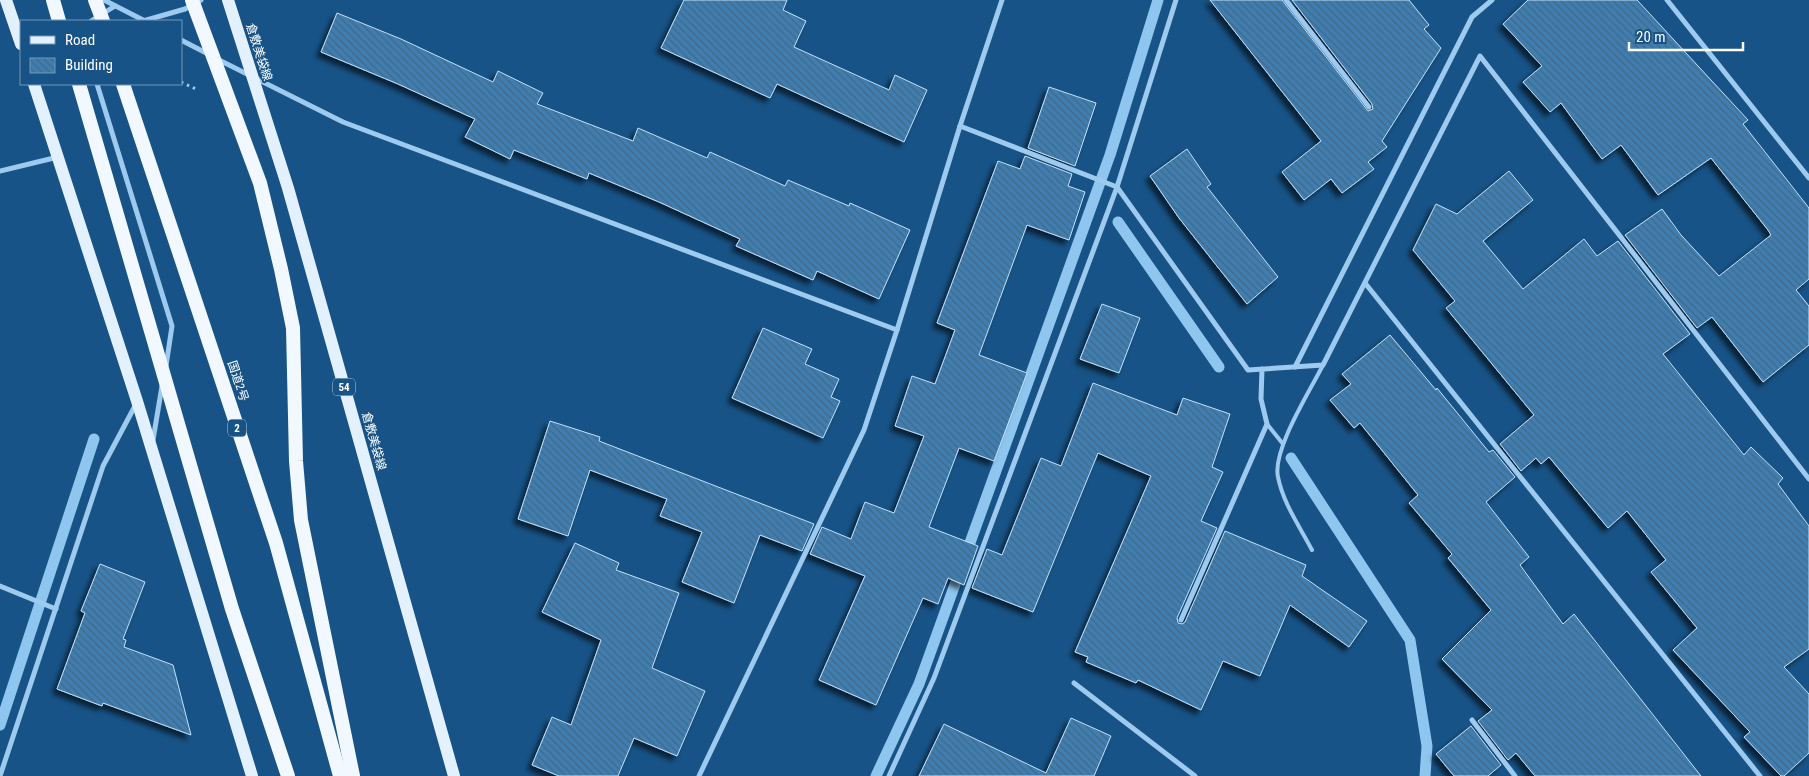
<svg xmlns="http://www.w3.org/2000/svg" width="1809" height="776" font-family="'Roboto Condensed','Noto Sans JP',sans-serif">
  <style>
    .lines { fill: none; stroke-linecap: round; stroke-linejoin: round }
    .stream { stroke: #8fc6f0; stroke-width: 11 }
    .building { fill: url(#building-back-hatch); stroke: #c2e1fa; filter: url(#shadow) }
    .path { stroke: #9dcaee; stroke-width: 3; stroke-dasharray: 2.5 4; stroke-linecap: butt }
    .service { stroke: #9dcaee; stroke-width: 4 }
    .minor { stroke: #9dcaee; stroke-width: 5 }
    .primary { stroke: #e3f1ff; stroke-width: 12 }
    .trunk { stroke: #f1f8ff; stroke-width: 14 }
    .trunk-bridge { stroke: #f1f8ff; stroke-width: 14 }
    .labels { text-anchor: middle; stroke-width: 4; stroke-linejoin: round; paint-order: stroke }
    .shield { fill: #175387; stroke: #b9cbdb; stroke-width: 1 }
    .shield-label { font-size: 11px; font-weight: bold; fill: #fff }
    .street-label { font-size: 12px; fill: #fff; stroke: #175387 }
  </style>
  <defs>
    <pattern id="building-back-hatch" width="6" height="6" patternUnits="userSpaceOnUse" patternTransform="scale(1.25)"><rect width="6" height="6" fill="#3f7eb1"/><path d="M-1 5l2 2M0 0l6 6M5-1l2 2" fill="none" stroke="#456884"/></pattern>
    <filter id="shadow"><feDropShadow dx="-4.5" dy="4.5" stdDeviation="2.5" flood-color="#0009"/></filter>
  </defs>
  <rect width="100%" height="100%" fill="#175387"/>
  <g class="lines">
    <g class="stream">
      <path d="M1118 222 1219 367"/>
      <path d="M1291 458 1410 640 1427 746 1425 776"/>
      <path d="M0 725 94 439"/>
      <path d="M876 776 919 684 1110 155 1158 0"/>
    </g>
  </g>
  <g class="building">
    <path d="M684 0H787L783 10 806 21 794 47 889 90 895 75 927 90 904 142 777 84 770 98 661 48Z"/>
    <path d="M1210 0H1282L1368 111 1373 109 1372 104 1292 0H1409L1429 25 1424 29 1441 48 1382 141 1387 147 1368 162 1374 169 1342 193 1331 179 1304 200 1282 172 1321 141Z"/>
    <path d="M1528 0H1637L1748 120 1743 124 1809 208V279L1796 290 1809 306V345L1763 382 1712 317 1697 328 1625 235 1662 209 1681 235 1719 276 1771 235 1768 230 1711 158 1658 195 1621 145 1602 159 1561 103 1550 112 1523 82 1542 66 1503 24Z"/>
    <path d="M337 13 401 39 493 82 498 71 543 93 537 104 633 141 638 128 707 158 710 152 785 186 788 180 849 206 850 203 910 230 879 299 817 271 813 280 736 246 740 239 659 202 589 173 587 179 514 150 510 159 465 137 475 119 398 84 321 52Z"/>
    <path d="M1049 87 1096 103 1075 166 1028 148Z"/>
    <path d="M1187 149 1211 184 1207 187 1278 277 1247 304 1179 218 1150 176Z"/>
    <path d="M1025 156 1072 174 1068 186 1085 192 1069 240 1027 225 979 355 1027 373 994 461 959 448 929 527 978 546 964 585 948 578 938 604 923 598 876 705 819 680 865 576 810 554 822 527 851 539 865 502 894 513 924 436 895 426 912 376 935 384 955 330 937 323 998 161 1020 169Z"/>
    <path d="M1509 171 1533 200 1483 241 1523 289 1584 239 1597 256 1618 241 1690 334 1663 354 1744 455 1751 447 1783 478 1778 484 1809 526V649L1784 667 1809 694V753L1784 776H1781L1744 737 1750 732 1673 650 1697 628 1651 572 1666 560 1627 511 1608 528 1549 457 1541 464 1536 458 1521 471 1500 444 1534 415 1446 308 1455 301 1413 250 1436 204 1457 214Z"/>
    <path d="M1102 304 1140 318 1119 373 1080 359Z"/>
    <path d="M763 328 812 349 805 364 839 379 831 397 840 401 823 438 732 398Z"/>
    <path d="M1390 335 1436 390 1437 388 1489 452 1493 450 1515 477 1486 502 1529 557 1520 565 1563 624 1574 614 1701 776H1535L1516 753 1508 760 1478 721 1492 710 1442 659 1491 610 1448 558 1452 554 1409 503 1418 495 1360 423 1354 428 1330 400 1351 384 1342 374Z"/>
    <path d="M1093 383 1177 415 1183 398 1230 414 1212 467 1223 472 1201 521 1217 528 1177 618 1178 623 1182 624 1185 622 1225 531 1306 565 1302 576 1367 621 1349 647 1290 605 1260 676 1223 661 1201 710 1138 680 1136 683 1086 662 1088 657 1075 652 1151 476 1098 453 1033 612 972 588 987 549 1002 555 1041 458 1061 466Z"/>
    <path d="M550 421 600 437 599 441 814 524 802 551 760 535 734 603 682 582 702 532 660 516 667 499 590 470 568 536 518 519Z"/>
    <path d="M575 543 619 563 616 570 679 593 652 668 705 691 677 756 634 738 618 776H559L532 765 552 717 571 725 601 640 542 612Z"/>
    <path d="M100 564 145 582 123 639 126 640 124 647 173 665 191 735 103 703 102 706 57 689 85 613 81 611Z"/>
    <path d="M1071 718 1111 736 1094 776H919L944 724 1046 773Z"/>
    <path d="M1471 726 1501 765 1488 776H1454L1436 754Z"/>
  </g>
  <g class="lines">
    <path class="path" d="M181 82 196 89"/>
    <g class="service">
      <path d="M1267 424 1283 444"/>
      <path d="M1312 550C1300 527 1283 503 1278 477 1272 450 1310 391 1323 365"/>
    </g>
    <g class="minor">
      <path d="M104 0 145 21"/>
      <path d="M1286 0 1369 107"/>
      <path d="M1667 0 1809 178"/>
      <path d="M91 21 115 6"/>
      <path d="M143 21 185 9 201 0"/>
      <path d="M181 40 210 55"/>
      <path d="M217 59 343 122 897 330"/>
      <path d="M97 84 172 326 166 366"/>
      <path d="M960 126 1117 187 1248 370 1323 365 1480 56 1809 479"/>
      <path d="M0 171 58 157"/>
      <path d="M1365 283 1760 776"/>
      <path d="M1295 367 1472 17 1492 0"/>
      <path d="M153 440 162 386"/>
      <path d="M0 586 56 609"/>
      <path d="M1181 620 1267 424 1261 399 1262 369"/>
      <path d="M1074 683 1195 776"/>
      <path d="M1472 720 1515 776"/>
      <path d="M0 776 103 466 136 404"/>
      <path d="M699 776 864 430 897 330 960 126 1002 0"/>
      <path d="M889 776 934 678 1117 187 1176 0"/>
    </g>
    <g class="primary">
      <path d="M6 0 21 44"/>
      <path d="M228 0 288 188 454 776"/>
      <path d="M34 84 137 401 252 776"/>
    </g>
    <g class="trunk">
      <path d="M53 0 59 21"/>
      <path d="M123 84 276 543 340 776"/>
    </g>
    <g class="trunk-bridge">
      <path d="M95 0 103 21"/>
      <path d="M192 0 260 183 281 269 293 328 296 461 301 520 353 776"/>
      <path d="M79 84 232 609 288 776"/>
    </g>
  </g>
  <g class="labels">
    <g class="shield">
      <rect x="333" y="378.5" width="22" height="17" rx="4"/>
      <rect x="228" y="419.5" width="18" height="17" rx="4"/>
    </g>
    <g class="shield-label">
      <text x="344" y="391">54</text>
      <text x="237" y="432">2</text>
    </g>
    <g class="street-label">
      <text transform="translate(259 52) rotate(72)" y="4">倉敷美袋線</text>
      <text transform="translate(238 381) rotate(72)" y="4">国道2号</text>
      <text transform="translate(374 441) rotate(74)" y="4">倉敷美袋線</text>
    </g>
  </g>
  <rect x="20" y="20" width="162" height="65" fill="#175387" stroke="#7498b7"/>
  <rect x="30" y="36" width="25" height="8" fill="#e3f1ff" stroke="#7498b7"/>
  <text x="65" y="45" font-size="15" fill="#ffffff">Road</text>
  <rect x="30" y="58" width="25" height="15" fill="url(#building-back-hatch)" stroke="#7498b7"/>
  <text x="65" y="70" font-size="15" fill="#ffffff">Building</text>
  <path d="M1629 42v8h114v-8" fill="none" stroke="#ffffff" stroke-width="2.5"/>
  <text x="1636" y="42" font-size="15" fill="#ffffff" stroke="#175387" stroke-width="4" paint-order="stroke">20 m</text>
</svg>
